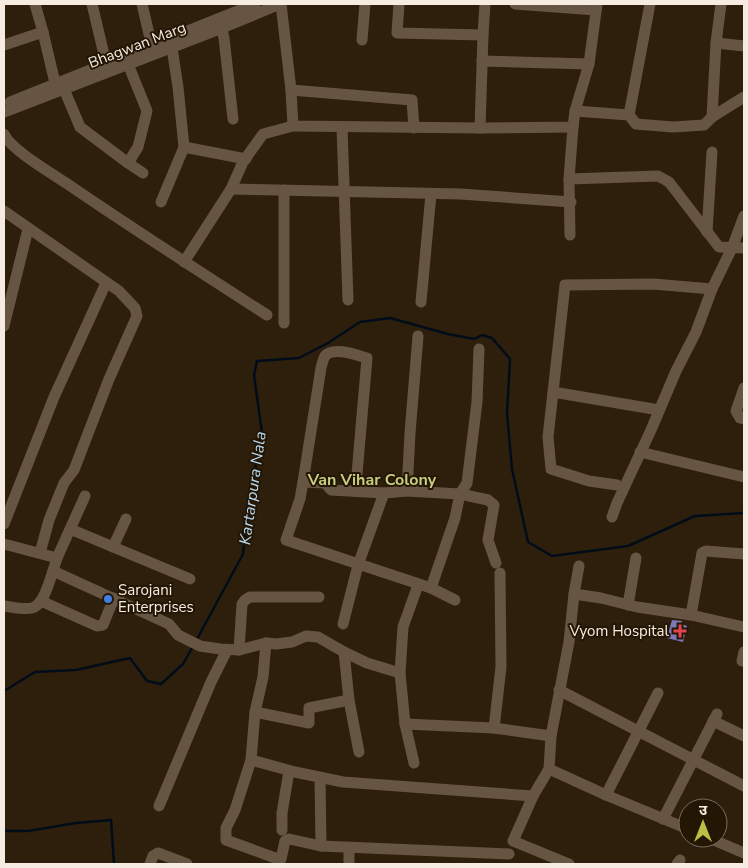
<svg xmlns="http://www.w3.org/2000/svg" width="748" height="868" font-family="'Nunito Sans','Noto Sans Devanagari',sans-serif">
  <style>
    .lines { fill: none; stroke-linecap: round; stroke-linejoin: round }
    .stream { stroke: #000d19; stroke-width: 2.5 }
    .building { fill: #7e79b9 }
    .minor { stroke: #665542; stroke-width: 11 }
    .shop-dot { fill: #3f7fe0; stroke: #241604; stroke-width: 2 }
    .health-dot { fill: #e0444e; stroke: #241604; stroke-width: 2 }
    .labels { text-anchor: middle; stroke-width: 4; stroke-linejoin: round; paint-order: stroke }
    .street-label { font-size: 15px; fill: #f6ece1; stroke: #241604 }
    .poi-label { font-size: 15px; fill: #f6ece1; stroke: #241604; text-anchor: start }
    .neighbourhood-label { font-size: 16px; font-weight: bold; fill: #c6cd80; stroke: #241604 }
    .water-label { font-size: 16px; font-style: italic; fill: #b7daf2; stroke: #241604 }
  </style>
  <rect width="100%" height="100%" fill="#2e1f0d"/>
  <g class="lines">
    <g class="stream">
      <path d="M196 641 243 554 250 496 262 433 254 375 257 361 299 358 328 343 360 322 390 318 448 334 474 339 482 335 492 338 510 359 507 413 512 469 528 542 552 556 628 546 695 516 744 513"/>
      <path d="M4 691 35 672 76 670 130 658 147 681 161 684 183 664 193 646"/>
      <path d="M4 831H28L76 823 111 820 114 864"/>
    </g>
  </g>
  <path class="building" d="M672 620 682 621 681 624 687 626 683 642 667 638Z"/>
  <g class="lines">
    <g class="minor">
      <path d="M92 4 106 63"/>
      <path d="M142 4 153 51"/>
      <path d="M281 4 291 90 293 126 480 128 483 35 485 4"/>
      <path d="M399 4 397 33 483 35"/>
      <path d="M515 4 596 10"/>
      <path d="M220 22 224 38 233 119"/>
      <path d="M43 32 55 83"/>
      <path d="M362 40 365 4"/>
      <path d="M716 43 744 46"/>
      <path d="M4 45 43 32 35 4"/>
      <path d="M482 61 589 64"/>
      <path d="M64 89 80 127 128 163 138 147 147 111 128 64"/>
      <path d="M291 90 412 100 414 128"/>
      <path d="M10 102 255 4"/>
      <path d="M575 111 629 115 650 4"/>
      <path d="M4 112 222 28 280 4"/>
      <path d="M629 115 636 124 673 127 704 125 712 117 716 43 721 4"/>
      <path d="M712 117 744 97"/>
      <path d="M342 127 348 300"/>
      <path d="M480 128 573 127 575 111 589 64 597 4"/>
      <path d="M4 134C11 150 50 172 66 183 132 228 200 272 267 315"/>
      <path d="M184 147 246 159"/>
      <path d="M128 163 143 173"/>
      <path d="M569 179 658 176 669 182 719 247 744 248"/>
      <path d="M231 189 461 194 571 202"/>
      <path d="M161 202 184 147 178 87 172 48"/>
      <path d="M4 211 119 291 135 308 137 316 109 379 74 470 64 483 49 520 40 553"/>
      <path d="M707 232 712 152"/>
      <path d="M570 235 569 179 573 127"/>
      <path d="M184 262 231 189 243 162 263 134 293 126"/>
      <path d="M421 302 431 194"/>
      <path d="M284 323V190"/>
      <path d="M4 326 28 229"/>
      <path d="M418 336 410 433 407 491 460 494 455 518 431 588"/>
      <path d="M479 349 477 402 467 483 460 494 488 500 494 505 488 540 496 563"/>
      <path d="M744 388 736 411 740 418 744 419"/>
      <path d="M553 392 659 410"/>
      <path d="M640 452 744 477"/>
      <path d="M357 474 367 358C357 355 333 346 325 356 323 359 322 364 321 368L303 482 300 499 286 540 431 588 455 600"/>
      <path d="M303 482 325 483 331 490 384 493"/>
      <path d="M617 485 589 481 551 469 548 437 565 285 653 284 712 289 732 248 744 216"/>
      <path d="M612 517 617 503 651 430 676 371 696 332 712 289"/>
      <path d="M4 524 54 397 106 283"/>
      <path d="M70 529 190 579"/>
      <path d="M4 544 57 558 85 496"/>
      <path d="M113 547 126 519"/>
      <path d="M57 558 53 571 169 624 178 635 200 646 220 649 239 650 266 643 276 644 292 642 306 636 318 637 344 652 367 663 400 673 405 724 494 728 551 736 569 642 574 594 601 598 637 607 691 615 744 627"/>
      <path d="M574 594 579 566"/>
      <path d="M41 601 97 626 103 625 114 598"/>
      <path d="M628 605 636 558"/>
      <path d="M4 606C12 607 24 610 32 608 44 605 49 582 53 571"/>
      <path d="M691 615 702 553 706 551 744 554"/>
      <path d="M343 624 358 565 384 493 407 491"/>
      <path d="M266 643 263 677 255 712 251 760 235 810 226 828V840L278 859H281L285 841 289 839 321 846 509 854"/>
      <path d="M239 650 242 604 245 600 250 597H319"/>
      <path d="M344 652 349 700 359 752"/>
      <path d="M742 661 744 652"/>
      <path d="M400 673 403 627 418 585"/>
      <path d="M559 690 744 786"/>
      <path d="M255 712 309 723V708L349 700"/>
      <path d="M713 721 744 736"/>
      <path d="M405 724 414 763"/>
      <path d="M494 728 501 667 500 573"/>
      <path d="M551 736 549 769 606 795 688 829"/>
      <path d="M251 760 295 772 343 782 533 796 549 769"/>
      <path d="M320 778 321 846"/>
      <path d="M606 795 658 693"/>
      <path d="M533 796 513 841 569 864"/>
      <path d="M159 806 211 682 227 650"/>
      <path d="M663 819 717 714"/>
      <path d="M282 830V813L289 771"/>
      <path d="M709 838 744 853"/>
      <path d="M150 864 153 856 158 853 187 864"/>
      <path d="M349 864V848"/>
      <path d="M677 864 680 860"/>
    </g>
  </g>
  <circle class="shop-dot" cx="108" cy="599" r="5"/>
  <path class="health-dot" d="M677.5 623.5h5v5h5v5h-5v5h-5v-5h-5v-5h5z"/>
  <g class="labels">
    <g class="street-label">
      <text transform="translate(137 45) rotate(-21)" y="5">Bhagwan Marg</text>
    </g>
    <g class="poi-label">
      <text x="118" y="595">Sarojani<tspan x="118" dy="17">Enterprises</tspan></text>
      <text x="669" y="636" text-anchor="end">Vyom Hospital</text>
    </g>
    <g class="neighbourhood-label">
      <text x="372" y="485">Van Vihar Colony</text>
    </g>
    <g class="water-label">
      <text transform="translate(252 488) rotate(-82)" y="6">Kartarpura Nala</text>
    </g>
  </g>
  <rect width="748" height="868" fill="none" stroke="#f6ece1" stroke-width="10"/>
  <g transform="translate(703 823)"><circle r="24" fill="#241604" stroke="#786c5c"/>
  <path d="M0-4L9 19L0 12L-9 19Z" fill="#b9c046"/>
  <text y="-8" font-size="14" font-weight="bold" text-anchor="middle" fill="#f6ece1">उ</text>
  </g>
</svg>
